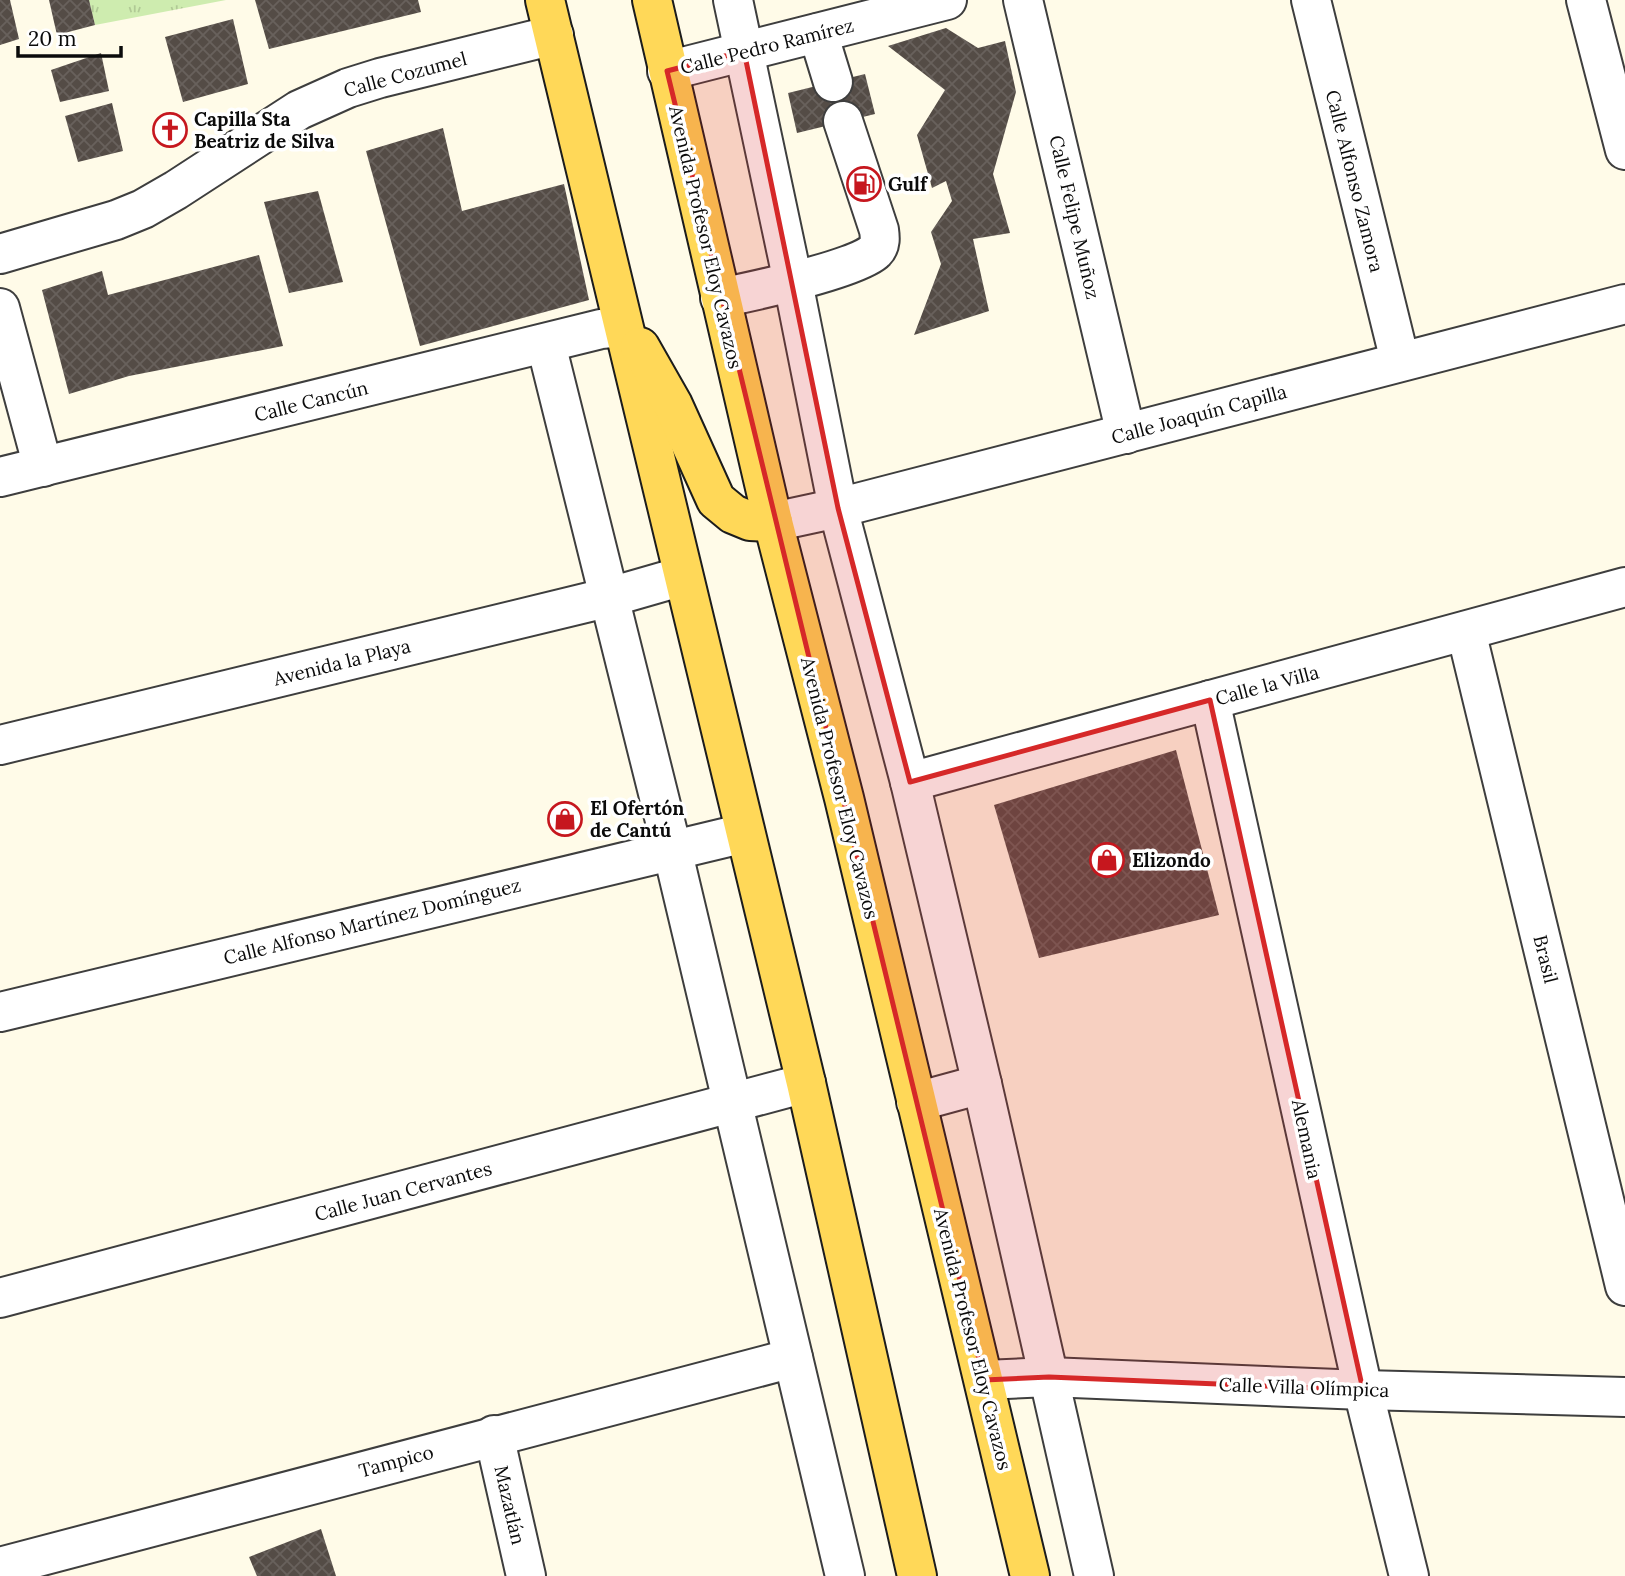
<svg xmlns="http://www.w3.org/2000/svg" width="1625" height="1576" font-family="Lora,serif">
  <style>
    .park { fill: url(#park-tufts) }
    .building { fill: url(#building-cross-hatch) }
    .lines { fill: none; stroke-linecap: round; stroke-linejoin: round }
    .minor-casing { stroke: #3e3e3e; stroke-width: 42 }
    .major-casing { stroke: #1c1c1c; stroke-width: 42 }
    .minor { stroke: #fff; stroke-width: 38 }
    .major { stroke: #ffd858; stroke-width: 38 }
    .marked { fill: #d62828; fill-opacity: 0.2; stroke: #d62828; stroke-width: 5; stroke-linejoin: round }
    .labels { text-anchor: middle; stroke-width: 7; stroke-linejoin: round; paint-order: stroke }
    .street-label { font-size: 19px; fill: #0b0b0b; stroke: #fff }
    .poi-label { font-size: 19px; font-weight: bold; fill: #0b0b0b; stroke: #fff; text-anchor: start }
  </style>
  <defs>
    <pattern id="park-tufts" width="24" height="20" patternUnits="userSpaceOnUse" patternTransform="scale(1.75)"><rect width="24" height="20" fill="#ceecaf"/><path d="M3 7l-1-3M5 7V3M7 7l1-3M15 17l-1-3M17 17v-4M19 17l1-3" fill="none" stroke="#b0c995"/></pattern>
    <pattern id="building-cross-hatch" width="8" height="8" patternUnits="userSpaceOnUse" patternTransform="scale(1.75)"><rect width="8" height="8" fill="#544c46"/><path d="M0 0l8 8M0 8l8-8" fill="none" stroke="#68615c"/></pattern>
  </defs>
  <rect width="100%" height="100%" fill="#fffbe8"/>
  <path class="park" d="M89 0H226L95 25Z"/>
  <g class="building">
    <path d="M0 0H10L19 39 0 45Z"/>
    <path d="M49 0H89L95 25 57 35Z"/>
    <path d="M255 0H418L421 12 269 49Z"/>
    <path d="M233 19 248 84 183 102 165 37Z"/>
    <path d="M946 28 978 48 1005 41 1016 92 993 174 1010 233 973 239 989 311 914 335 941 264 931 232 952 201 946 181 932 188 917 135 945 90 888 46Z"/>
    <path d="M101 53 109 91 60 102 51 70Z"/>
    <path d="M865 74 875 114 797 133 788 93Z"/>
    <path d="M112 103 123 151 78 162 65 116Z"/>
    <path d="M443 128 462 211 564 184 589 300 420 346 366 151Z"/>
    <path d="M318 191 343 282 289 293 264 202Z"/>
    <path d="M259 255 283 346 129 376 69 394 42 290 102 271 108 295Z"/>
    <path d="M1176 750 1219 915 1039 958 994 805Z"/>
    <path d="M321 1529 336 1576H257L249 1557Z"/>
  </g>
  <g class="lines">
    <g class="minor-casing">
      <g id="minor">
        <path d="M733 0 793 282 838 508 910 782 982 1084 1094 1576"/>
        <path d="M1023 0 1126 434"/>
        <path d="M1311 0 1400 361"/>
        <path d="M1586 0 1625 150"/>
        <path d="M818 33 833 82"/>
        <path d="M667 71 947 0"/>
        <path d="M0 254 116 220 143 209 176 190 299 110 348 88 380 78 554 35"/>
        <path d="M720 298C749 292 859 269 875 251 881 245 880 237 879 230L843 121"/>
        <path d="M0 308 43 467"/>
        <path d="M546 344 672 849 845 1576"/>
        <path d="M0 477 601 329 623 327"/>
        <path d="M773 522 838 508 1625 304"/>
        <path d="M1466 631 1625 1286"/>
        <path d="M1210 700 1363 1390 1409 1576"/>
        <path d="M0 745 610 597 683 576"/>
        <path d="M910 782 1625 587"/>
        <path d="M0 1012 745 833"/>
        <path d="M916 1102 982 1084"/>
        <path d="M0 1298 806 1083"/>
        <path d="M984 1380 1049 1377 1363 1390 1625 1397"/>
        <path d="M494 1435 526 1576"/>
        <path d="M0 1567 793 1358"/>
      </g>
    </g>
    <g class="major-casing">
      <g id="major">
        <path d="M545 0 806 1083 917 1576"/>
        <path d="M652 0 773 522 844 798 1030 1576"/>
        <path d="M640 347 673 405 716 500 733 514 750 521 773 522"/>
      </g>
    </g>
    <use href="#minor" class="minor"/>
    <use href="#major" class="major"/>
  </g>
  <path class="marked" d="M744 51 838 508 910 782 1210 700 1363 1390 1049 1377 984 1380 667 71Z"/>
  <defs>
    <g id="church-ring" transform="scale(1.75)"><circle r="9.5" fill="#fff" stroke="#c6171e" stroke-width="1.5"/><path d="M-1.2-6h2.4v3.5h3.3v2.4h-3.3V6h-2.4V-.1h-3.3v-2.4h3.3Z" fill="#c6171e"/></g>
    <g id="fuel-ring" transform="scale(1.75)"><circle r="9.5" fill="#fff" stroke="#c6171e" stroke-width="1.5"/><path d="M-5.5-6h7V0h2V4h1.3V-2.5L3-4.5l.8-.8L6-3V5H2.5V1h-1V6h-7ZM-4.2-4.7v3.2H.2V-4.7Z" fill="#c6171e"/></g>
    <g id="shop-ring" transform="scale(1.75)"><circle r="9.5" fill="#fff" stroke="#c6171e" stroke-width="1.5"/><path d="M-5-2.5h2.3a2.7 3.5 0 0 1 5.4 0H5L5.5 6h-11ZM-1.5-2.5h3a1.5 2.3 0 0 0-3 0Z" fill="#c6171e"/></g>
  </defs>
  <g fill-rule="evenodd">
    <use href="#church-ring" x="170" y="130"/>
    <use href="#fuel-ring" x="864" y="184"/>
    <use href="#shop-ring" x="565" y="819"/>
    <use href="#shop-ring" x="1107" y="860"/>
  </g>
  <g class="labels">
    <g class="street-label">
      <text transform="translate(767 46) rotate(-14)" y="7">Calle Pedro Ramírez</text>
      <text transform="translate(405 74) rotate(-15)" y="7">Calle Cozumel</text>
      <text transform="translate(1355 181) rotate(76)" y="7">Calle Alfonso Zamora</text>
      <text transform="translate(1075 217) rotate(77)" y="7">Calle Felipe Muñoz</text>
      <text transform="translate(706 237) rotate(77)" y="7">Avenida Profesor Eloy Cavazos</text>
      <text transform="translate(311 401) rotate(-14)" y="7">Calle Cancún</text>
      <text transform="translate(1199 414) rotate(-15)" y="7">Calle Joaquín Capilla</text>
      <text transform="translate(342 662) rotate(-14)" y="7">Avenida la Playa</text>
      <text transform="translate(1267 685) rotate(-15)" y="7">Calle la Villa</text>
      <text transform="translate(840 788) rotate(76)" y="7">Avenida Profesor Eloy Cavazos</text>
      <text transform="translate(372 921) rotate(-14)" y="7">Calle Alfonso Martínez Domínguez</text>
      <text transform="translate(1546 959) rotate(76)" y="7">Brasil</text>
      <text transform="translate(1307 1139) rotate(78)" y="7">Alemania</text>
      <text transform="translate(403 1191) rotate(-15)" y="7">Calle Juan Cervantes</text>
      <text transform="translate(973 1339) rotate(76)" y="7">Avenida Profesor Eloy Cavazos</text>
      <text transform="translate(1304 1387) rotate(2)" y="7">Calle Villa Olímpica</text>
      <text transform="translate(396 1461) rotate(-15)" y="7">Tampico</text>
      <text transform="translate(510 1505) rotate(77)" y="7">Mazatlán</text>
    </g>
    <g class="poi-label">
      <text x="194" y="126">Capilla Sta<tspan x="194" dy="22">Beatriz de Silva</tspan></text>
      <text x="888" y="191">Gulf</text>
      <text x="590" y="815">El Ofertón<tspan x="590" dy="22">de Cantú</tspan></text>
      <text x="1132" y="867">Elizondo</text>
    </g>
  </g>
  <path d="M18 46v10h103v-10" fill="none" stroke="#0b0b0b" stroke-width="3.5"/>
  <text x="28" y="46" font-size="21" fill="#0b0b0b" stroke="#ffffff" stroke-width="5" paint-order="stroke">20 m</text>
</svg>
